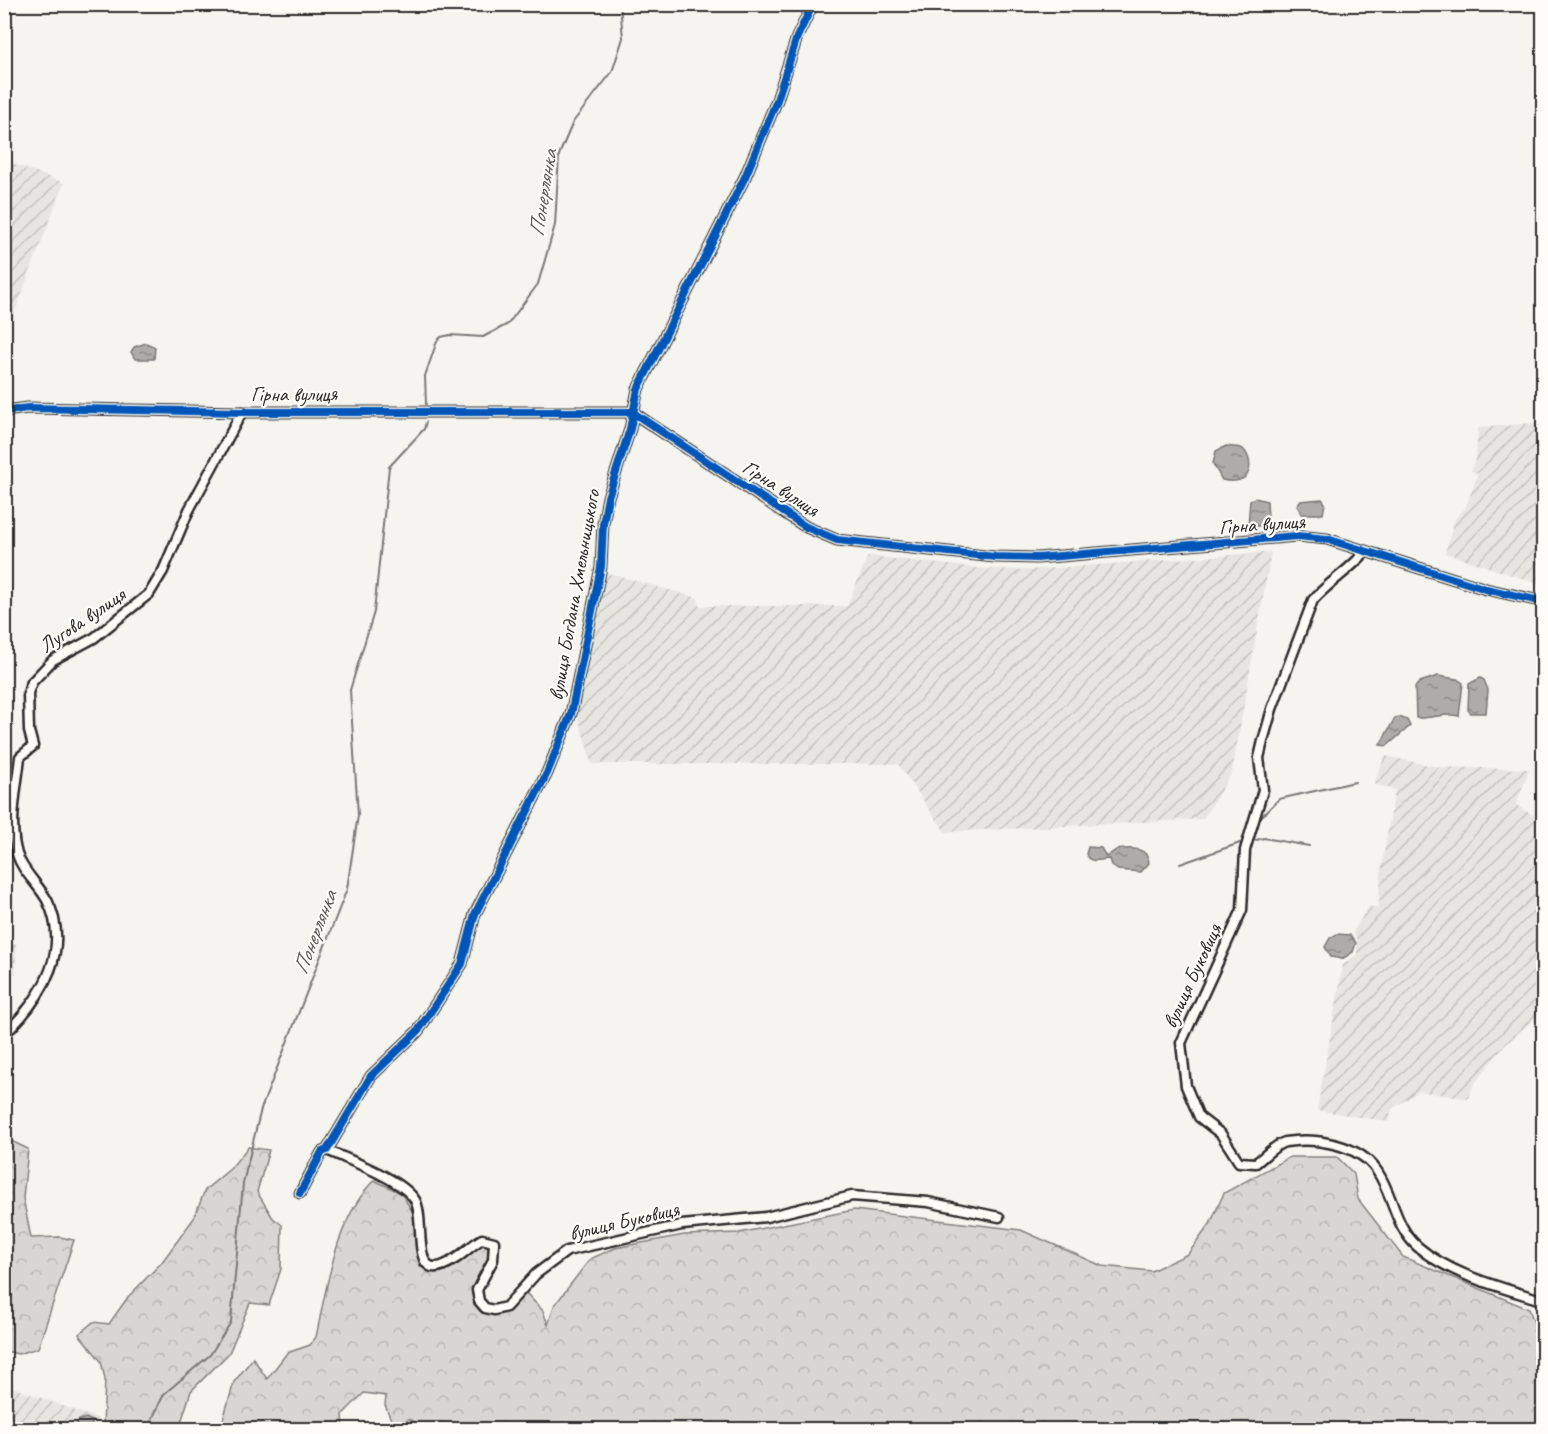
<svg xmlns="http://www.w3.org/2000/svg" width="1548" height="1434" font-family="Caveat,sans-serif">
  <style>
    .industrial { fill: url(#industrial-furrows) }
    .forest { fill: url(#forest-crowns); stroke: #81807e; stroke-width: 1.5 }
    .water { fill: url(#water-ripples); stroke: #797877; stroke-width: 1.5 }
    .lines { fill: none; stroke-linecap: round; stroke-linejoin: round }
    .stream { stroke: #797877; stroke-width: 2 }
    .minor-casing { stroke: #2b2b2b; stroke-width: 13 }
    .minor { stroke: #fdfcf7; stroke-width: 8 }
    .cycleway-casing { stroke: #fdfcf7; stroke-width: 11 }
    .cycleway { stroke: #0057b8; stroke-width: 8 }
    .labels { text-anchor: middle; stroke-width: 4.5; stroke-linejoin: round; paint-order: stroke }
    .street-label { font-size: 21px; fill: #2b2b2b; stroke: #fdfcf7 }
    .water-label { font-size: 22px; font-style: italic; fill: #585857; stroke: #fdfcf7 }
  </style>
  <defs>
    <pattern id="industrial-furrows" width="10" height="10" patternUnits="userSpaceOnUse" patternTransform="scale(1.5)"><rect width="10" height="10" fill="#e6e5e0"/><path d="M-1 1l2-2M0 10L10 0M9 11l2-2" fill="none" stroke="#c5c5c0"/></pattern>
    <pattern id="forest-crowns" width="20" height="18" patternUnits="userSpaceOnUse" patternTransform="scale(1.5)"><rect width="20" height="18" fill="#d7d6d2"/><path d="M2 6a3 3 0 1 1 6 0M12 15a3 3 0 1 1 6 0" fill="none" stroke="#b9b8b4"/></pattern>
    <pattern id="water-ripples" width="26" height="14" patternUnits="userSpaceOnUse" patternTransform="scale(1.5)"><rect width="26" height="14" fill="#adaca9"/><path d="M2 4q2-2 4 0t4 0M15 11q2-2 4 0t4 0" fill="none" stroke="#8d8c8a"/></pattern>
  </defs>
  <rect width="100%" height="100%" fill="#f5f4ef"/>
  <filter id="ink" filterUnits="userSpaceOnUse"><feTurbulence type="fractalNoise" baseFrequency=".0167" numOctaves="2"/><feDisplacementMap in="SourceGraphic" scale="12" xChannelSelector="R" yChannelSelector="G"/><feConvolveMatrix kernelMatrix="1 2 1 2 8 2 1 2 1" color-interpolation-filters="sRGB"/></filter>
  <g filter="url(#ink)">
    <g class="industrial">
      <path d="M4 160 64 183 12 319 4 316Z"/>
      <path d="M1543 422V585L1445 553 1455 518 1465 509 1478 474 1471 471 1476 456 1478 428Z"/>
      <path d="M1271 552 1232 772 1203 819 945 832 898 764H592L576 711 604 572 698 598 699 606H847L868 556 987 569 1030 570Z"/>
      <path d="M1385 756 1438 767 1529 769 1516 805 1544 822V943L1537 1016 1502 1048 1472 1087 1468 1099 1419 1091 1392 1109 1389 1122 1317 1110 1343 965 1357 955V940L1353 932 1369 906 1378 909 1382 864 1395 790 1374 784Z"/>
      <path d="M4 944H16V974H5Z"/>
      <path d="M4 1384 98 1419 94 1429H5Z"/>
    </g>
    <g class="forest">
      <path d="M5 1138 28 1149 23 1198 31 1238 60 1237 74 1240 38 1348 18 1354 5 1351Z"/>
      <path d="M248 1147 269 1150 257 1192 273 1218 282 1225 281 1269 269 1305 250 1303 229 1353 191 1391 179 1429H103L105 1379 101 1361 79 1334 93 1322 109 1324 128 1297 162 1262 194 1218 205 1190 230 1169Z"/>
      <path d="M1290 1157H1337L1354 1174 1358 1199 1403 1257 1529 1309 1536 1328 1543 1331V1429L401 1430 417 1423 409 1419 394 1427 385 1405 386 1396 364 1393 343 1414 344 1429 220 1430 234 1382 253 1358 267 1379 287 1353 310 1345 316 1337C328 1282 335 1222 374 1180L401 1193 414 1214 420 1267 441 1272 480 1245 487 1243 492 1249 490 1261 474 1285 476 1304 488 1312 525 1292 543 1311 548 1325 554 1306 590 1259 615 1248 684 1235 739 1233 854 1210 1021 1230 1102 1266 1151 1271 1188 1254 1210 1224 1224 1193Z"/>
    </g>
    <g class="water">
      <path d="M146 343 155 347 154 359H135L131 352 134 347Z"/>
      <path d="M1226 446C1231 447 1237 447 1241 448 1251 452 1260 488 1222 480L1213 464 1216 451Z"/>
      <path d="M1255 498 1267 501 1268 520 1265 526H1248L1250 500Z"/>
      <path d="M1322 499 1325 503 1323 514H1301L1297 505 1300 501Z"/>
      <path d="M1438 676 1457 679 1463 683 1459 716C1445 712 1433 719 1416 718L1415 687 1420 682Z"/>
      <path d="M1480 678 1484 680 1488 690 1486 713H1471L1468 710 1469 684Z"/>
      <path d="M1399 717 1407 720 1410 726 1387 746 1380 745 1395 718Z"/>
      <path d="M1088 847 1101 848 1106 857 1116 850C1129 848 1148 846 1149 863L1141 872 1118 870 1111 865 1109 859C1100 859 1091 865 1086 854Z"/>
      <path d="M1337 934 1350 935 1356 943 1353 952 1342 959 1331 957 1325 947 1330 938Z"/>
      <path d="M86 1418 92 1421V1429H75L79 1420Z"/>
    </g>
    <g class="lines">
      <g class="stream">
        <path d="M426 404 425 376 437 341 441 337 450 335 483 337 508 324 538 284 555 225 559 155 573 122 612 72 623 38 620 4"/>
        <path d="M1253 837 1259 819 1279 799 1355 782"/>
        <path d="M1252 841 1264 838 1309 846"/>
        <path d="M1180 864 1240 843"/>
        <path d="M147 1430 164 1394 210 1355 231 1322 243 1183 261 1109 347 889 358 815 350 690 374 612 389 467 424 429 426 422"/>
      </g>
      <g class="minor-casing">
        <g id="minor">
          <path d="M4 411 28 408 242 412H632L806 527 837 540 995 557 1037 558 1297 536 1327 539 1486 589 1544 602"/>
          <path d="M1365 552C1350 570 1329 582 1313 600L1272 709 1263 741 1259 758 1263 790 1245 850 1242 910 1181 1043 1186 1086 1199 1117 1221 1134 1239 1162 1256 1163C1264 1157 1276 1144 1285 1142 1315 1137 1359 1144 1377 1171 1394 1196 1394 1226 1418 1247 1452 1276 1502 1287 1544 1301"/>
          <path d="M11 1028C44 994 71 948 47 900 38 884 22 871 17 854 8 825 17 786 20 757L33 746 29 731 28 693 32 682 53 660 94 638 149 594 163 571 189 510 242 412"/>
          <path d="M327 1150C350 1161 402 1179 415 1200 427 1221 407 1291 455 1259 464 1253 472 1245 482 1239L494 1242 493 1260 477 1290 479 1301 485 1308 494 1310 506 1307 536 1274 567 1251 682 1225 766 1217 852 1196 928 1202 999 1217"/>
          <path d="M300 1193 322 1152 327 1150 371 1076 418 1031 462 964 475 914 547 773 571 714 601 567 603 524 608 497 630 429 638 389 745 177 777 100 797 37 813 4"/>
        </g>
      </g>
      <use href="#minor" class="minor"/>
      <g class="cycleway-casing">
        <g id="cycleway">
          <path d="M4 411 28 408 242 412H632L806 527 837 540 995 557 1037 558 1297 536 1327 539 1486 589 1544 602"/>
          <path d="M300 1193 322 1152 327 1150 371 1076 418 1031 462 964 475 914 547 773 571 714 601 567 603 524 608 497 630 429 638 389 745 177 777 100 797 37 813 4"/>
        </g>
      </g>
      <use href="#cycleway" class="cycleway"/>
    </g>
  </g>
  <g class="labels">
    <g class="street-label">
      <text x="294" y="401">Гірна вулиця</text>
      <text transform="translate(781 488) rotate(33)" y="7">Гірна вулиця</text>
      <text transform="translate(1262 524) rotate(-4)" y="7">Гірна вулиця</text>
      <text transform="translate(574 595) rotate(-80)" y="7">вулиця Богдана Хмельницького</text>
      <text transform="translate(82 620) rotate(-34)" y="7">Лугова вулиця</text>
      <text transform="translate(1192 976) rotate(-65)" y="7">вулиця Буковиця</text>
      <text transform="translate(624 1221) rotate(-13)" y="7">вулиця Буковиця</text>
    </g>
    <g class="water-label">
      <text transform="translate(542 193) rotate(-81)" y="8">Понерлянка</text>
      <text transform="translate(314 932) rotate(-69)" y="8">Понерлянка</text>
    </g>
  </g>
  <rect width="1548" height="1434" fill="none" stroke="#fdfcf7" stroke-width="24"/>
  <rect x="12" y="12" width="1524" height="1410" fill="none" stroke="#2b2b2b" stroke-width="2" filter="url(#ink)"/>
</svg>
